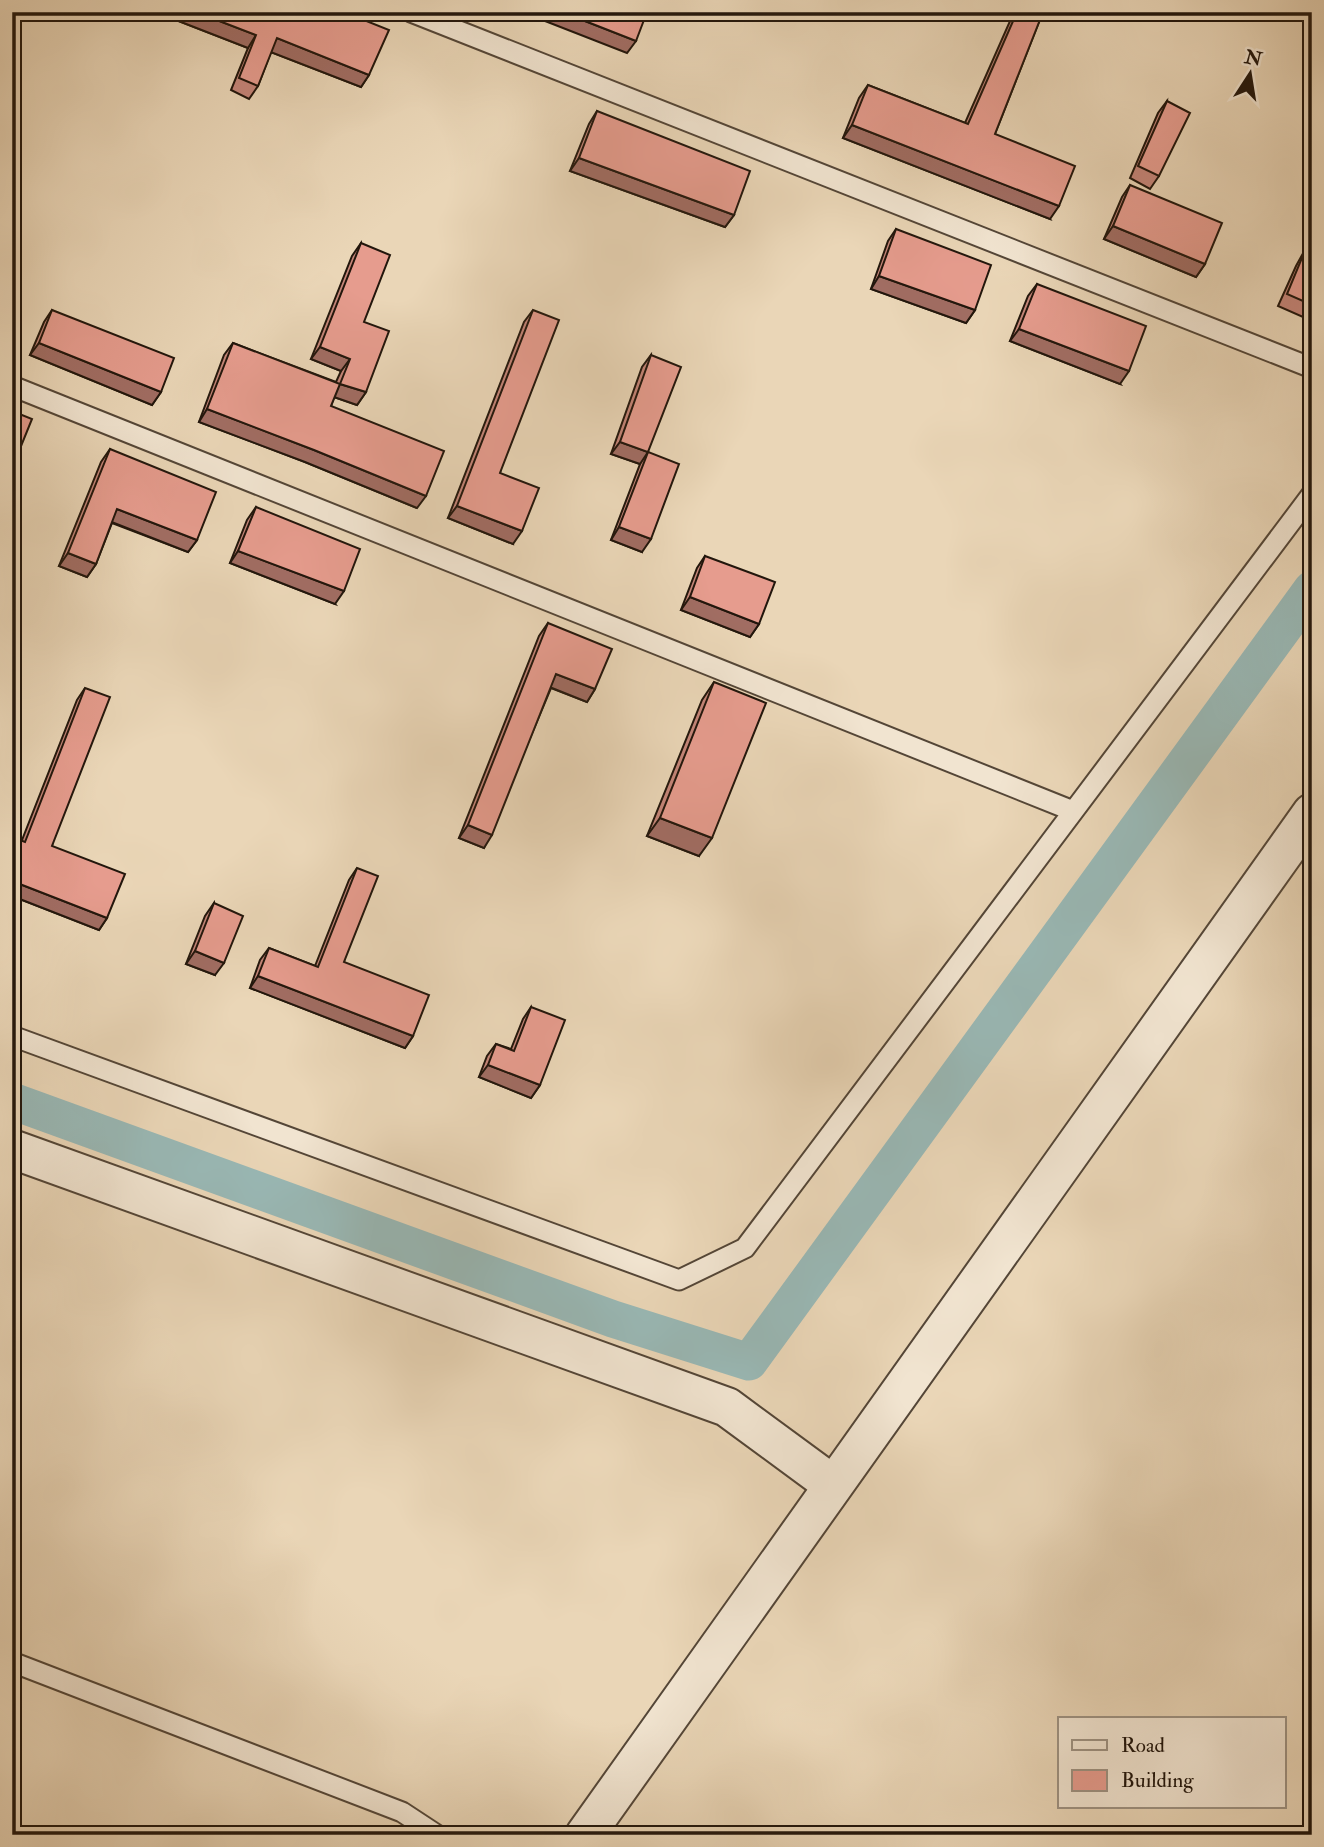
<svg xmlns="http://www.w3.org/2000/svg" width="1324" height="1847" font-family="'IM FELL Double Pica',serif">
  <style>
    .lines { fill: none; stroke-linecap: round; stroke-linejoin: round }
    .canal { stroke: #99b8b5; stroke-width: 37 }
    .service-casing { stroke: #544637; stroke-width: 23 }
    .minor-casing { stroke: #544637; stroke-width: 42 }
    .service { stroke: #f1e4d0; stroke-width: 19 }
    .minor { stroke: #f1e4d0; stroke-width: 38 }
    .wall { fill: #c6867a; stroke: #22160c; stroke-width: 2 }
    .shaded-wall { fill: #a16d63; stroke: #22160c; stroke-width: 2 }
    .building { fill: #e69c8e; stroke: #22160c; stroke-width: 2 }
  </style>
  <rect width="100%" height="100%" fill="#ead6b7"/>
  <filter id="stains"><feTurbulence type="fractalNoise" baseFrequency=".00286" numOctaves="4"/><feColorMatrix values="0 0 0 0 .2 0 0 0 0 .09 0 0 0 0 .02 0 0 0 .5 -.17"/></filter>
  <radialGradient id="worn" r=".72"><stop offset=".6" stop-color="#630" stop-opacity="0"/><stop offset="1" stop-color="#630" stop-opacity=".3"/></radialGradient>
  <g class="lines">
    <path class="canal" d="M12 1101 613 1319 749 1362 1312 589"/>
    <g class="service-casing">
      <g id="service">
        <path d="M411 12 1312 368"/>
        <path d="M12 386 1073 811"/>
        <path d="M12 1036 679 1280 745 1248 1312 494"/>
        <path d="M12 1662 402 1812 437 1835"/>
      </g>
    </g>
    <g class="minor-casing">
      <g id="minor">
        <path d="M12 1149 727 1407 833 1485"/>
        <path d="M585 1835 1312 813"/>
      </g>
    </g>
    <use href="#service" class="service"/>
    <use href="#minor" class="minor"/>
  </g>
  <g class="wall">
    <path d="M165 12H344L369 75 361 87 271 52 258 86 249 99 231 90 248 48 163 15Z"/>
    <path d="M1014 12H1043L995 134 1050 219 843 138 859 98 868 85 965 123Z"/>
    <path d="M1167 101 1159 176 1150 189 1130 178 1158 113Z"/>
    <path d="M597 111 734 215 725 227 570 171 589 124Z"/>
    <path d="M1130 185 1205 264 1196 277 1104 239 1122 197Z"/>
    <path d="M896 229 975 310 966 323 871 289 888 241Z"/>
    <path d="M1312 237V321L1278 306 1296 266Z"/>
    <path d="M361 243 366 392 357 405 334 397 331 406 417 508 305 462 199 422 224 355 233 343 336 382 341 371 311 359 352 256Z"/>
    <path d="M1037 284 1120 384 1010 341 1028 296Z"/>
    <path d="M52 310 161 392 152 405 30 355 44 322Z"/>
    <path d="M533 310 500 473 513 544 448 518 524 322Z"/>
    <path d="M651 355 648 452 642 552 611 540 640 464 611 454 642 367Z"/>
    <path d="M110 449 197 540 188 552 112 523 96 564 87 577 59 566 101 462Z"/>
    <path d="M256 507 335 604 230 563 247 520Z"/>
    <path d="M705 556 759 624 750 637 681 610 697 568Z"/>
    <path d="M548 623 595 689 587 702 551 688 484 848 459 838 539 636Z"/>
    <path d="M714 682 699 856 647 836 702 700Z"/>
    <path d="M85 688 52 846 107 918 99 930 12 896V837L22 840 77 700Z"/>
    <path d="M357 868 344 962 413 1036 405 1048 250 988 260 960 269 948 315 966 349 880Z"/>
    <path d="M214 903 215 975 186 964 205 916Z"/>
    <path d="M531 1007 540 1085 531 1098 479 1077 487 1056 496 1044 511 1049 523 1019Z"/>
  </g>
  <g class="shaded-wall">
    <path d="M165 12H196L256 35 248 48 163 15Z"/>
    <path d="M522 12H562L636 41 627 53Z"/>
    <path d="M277 38 369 75 361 87 268 51Z"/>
    <path d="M852 125 1059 206 1050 219 843 138Z"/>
    <path d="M579 158 734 215 725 227 570 171Z"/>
    <path d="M1113 226 1205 264 1196 277 1104 239Z"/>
    <path d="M1308 248 1312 249V273L1304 253Z"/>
    <path d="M879 276 975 310 966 323 871 289Z"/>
    <path d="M1019 329 1129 371 1120 384 1010 341Z"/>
    <path d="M39 343 161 392 152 405 30 355Z"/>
    <path d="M320 347 350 359 341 371 311 359Z"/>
    <path d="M340 384 366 392 357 405 331 396Z"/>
    <path d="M207 409 314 450 426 496 417 508 305 462 199 422Z"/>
    <path d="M620 442 648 452 640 464 611 454Z"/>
    <path d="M457 506 522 531 513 544 448 518Z"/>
    <path d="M117 509 197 540 188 552 109 521Z"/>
    <path d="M619 527 651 539 642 552 611 540Z"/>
    <path d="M238 551 344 591 335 604 230 563Z"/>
    <path d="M68 553 96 564 87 577 59 566Z"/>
    <path d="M690 597 759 624 750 637 681 610Z"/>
    <path d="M556 674 595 689 587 702 547 686Z"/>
    <path d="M660 818 712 838 699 856 647 836Z"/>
    <path d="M468 825 492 835 484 848 459 838Z"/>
    <path d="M12 881 107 918 99 930 12 896Z"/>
    <path d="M195 951 224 963 215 975 186 964Z"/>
    <path d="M258 976 413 1036 405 1048 250 988Z"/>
    <path d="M488 1065 540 1085 531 1098 479 1077Z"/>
  </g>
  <g class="building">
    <path d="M196 12H344L389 30 369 75 277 38 258 86 239 78 256 35Z"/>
    <path d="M562 12H647L636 41Z"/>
    <path d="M1017 12H1043L995 134 1075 166 1059 206 852 125 868 85 968 124Z"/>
    <path d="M1167 101 1190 113 1159 176 1138 166Z"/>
    <path d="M597 111 750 171 734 215 579 158Z"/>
    <path d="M1130 185 1222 223 1205 264 1113 226Z"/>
    <path d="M896 229 991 265 975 310 879 276Z"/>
    <path d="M361 243 390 255 364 322 389 331 366 392 340 384 350 359 320 347Z"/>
    <path d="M1304 253 1312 256V305L1287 294Z"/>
    <path d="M1037 284 1146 326 1129 371 1019 329Z"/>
    <path d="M52 310 174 358 161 392 39 343Z"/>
    <path d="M533 310 559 320 500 473 539 488 522 531 457 506Z"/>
    <path d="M233 343 340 384 331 406 444 451 426 496 314 450 207 409Z"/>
    <path d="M651 355 681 367 648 452 679 464 651 539 619 527 648 452 620 442Z"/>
    <path d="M12 411 32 419 15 461 12 460Z"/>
    <path d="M110 449 216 492 197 540 117 509 96 564 68 553Z"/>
    <path d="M256 507 360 549 344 591 238 551Z"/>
    <path d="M705 556 775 582 759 624 690 597Z"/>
    <path d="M548 623 612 649 595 689 556 674 492 835 468 825Z"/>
    <path d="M714 682 766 703 712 838 660 818Z"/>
    <path d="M85 688 110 697 52 846 125 874 107 918 12 881V837L25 842Z"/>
    <path d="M357 868 378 876 344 962 429 995 413 1036 258 976 269 948 318 967Z"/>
    <path d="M214 903 243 916 224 963 195 951Z"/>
    <path d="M531 1007 565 1020 540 1085 488 1065 496 1044 514 1051Z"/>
  </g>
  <rect width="1324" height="1847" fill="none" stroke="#ead6b7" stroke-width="42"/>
  <rect x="14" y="14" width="1296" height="1819" fill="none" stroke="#22160c" stroke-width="3.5"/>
  <rect x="21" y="21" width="1282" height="1805" fill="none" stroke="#22160c" stroke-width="2"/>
  <rect x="1058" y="1717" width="228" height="91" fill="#f1e4d0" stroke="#9e9282" stroke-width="2"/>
  <rect x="1072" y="1740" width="35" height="10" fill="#f1e4d0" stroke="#9e9282" stroke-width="2"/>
  <text x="1121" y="1752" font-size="21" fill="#22160c">Road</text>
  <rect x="1072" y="1770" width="35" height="21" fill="#e69c8e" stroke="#9e9282" stroke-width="2"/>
  <text x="1121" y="1787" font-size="21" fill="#22160c">Building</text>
  <g transform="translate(1250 74) rotate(12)" stroke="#f1e4d0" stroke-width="5" paint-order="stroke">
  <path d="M0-5L12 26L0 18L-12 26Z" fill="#22160c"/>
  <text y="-10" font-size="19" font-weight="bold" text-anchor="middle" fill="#22160c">N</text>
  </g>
  <rect width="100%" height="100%" filter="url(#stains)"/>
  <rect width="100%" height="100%" fill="url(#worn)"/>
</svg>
